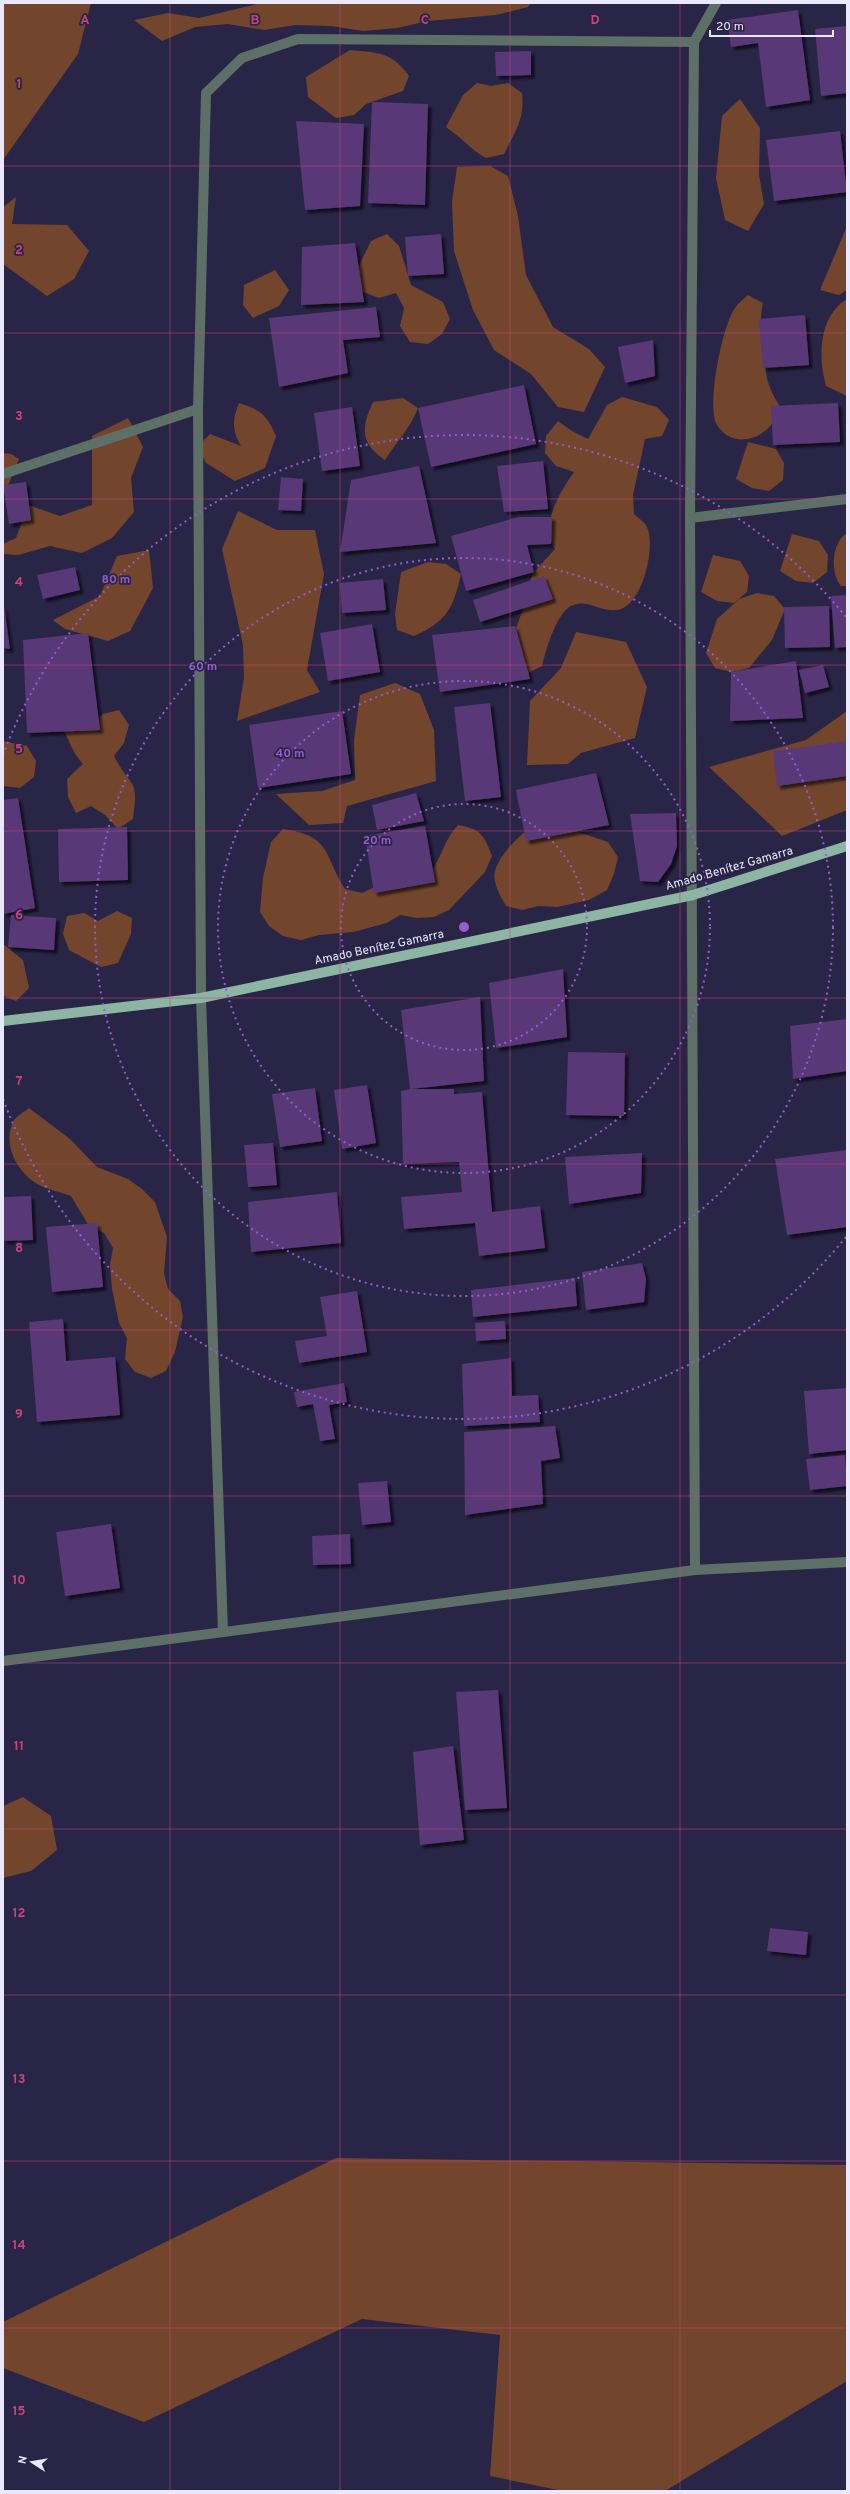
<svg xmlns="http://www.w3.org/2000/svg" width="850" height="2494" font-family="Overpass,sans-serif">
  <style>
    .green { fill: #73452d }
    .building { fill: #593776; filter: url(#shadow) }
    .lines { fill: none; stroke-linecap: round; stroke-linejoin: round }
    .minor { stroke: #5d7068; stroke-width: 10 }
    .major { stroke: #8db5a4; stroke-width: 10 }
    .grid { fill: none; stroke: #ca427c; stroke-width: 1; stroke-opacity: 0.55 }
    .ring { fill: none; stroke: #965bcf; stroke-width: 2; stroke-dasharray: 2 4 }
    .labels { text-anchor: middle; stroke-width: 3.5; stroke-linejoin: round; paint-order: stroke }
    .street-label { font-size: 12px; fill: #e9e8fe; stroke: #292546 }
    .grid-label { font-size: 13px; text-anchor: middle; font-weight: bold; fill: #ca427c; stroke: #292546; stroke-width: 3.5; stroke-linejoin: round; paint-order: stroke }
    .centre { fill: #965bcf; stroke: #292546; stroke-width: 2 }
    .ring-label { font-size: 12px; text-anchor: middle; font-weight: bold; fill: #965bcf; stroke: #292546; stroke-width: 3.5; stroke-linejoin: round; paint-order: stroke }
  </style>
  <defs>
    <filter id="shadow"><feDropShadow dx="3.5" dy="3.5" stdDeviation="1" flood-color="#0009"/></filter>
  </defs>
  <rect width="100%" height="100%" fill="#292546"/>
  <g class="green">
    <path d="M3 3H91L78 54 3 160Z"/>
    <path d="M261 3H531L528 7 496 15 428 21 397 28 363 31 331 26 295 25 264 30 228 24 195 27 162 41 134 20 168 13 199 18Z"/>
    <path d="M350 50C378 53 391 51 409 76L403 91 366 104 354 115 336 118 308 97 306 77Z"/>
    <path d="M477 83 491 86 508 83 522 93C525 120 515 131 504 154L486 158C471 150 461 137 446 127L463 95Z"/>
    <path d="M740 99 760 128 759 175 764 204 748 231 725 220 716 178 722 116Z"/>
    <path d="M490 166 508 176 518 216 526 275 553 327 589 349 605 367 584 412 558 407 531 374 494 350 473 310 454 251 452 202 457 167Z"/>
    <path d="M16 197 12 224 67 225 89 251 74 279 47 296 3 264V207Z"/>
    <path d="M847 226V290L839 295 820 290Z"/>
    <path d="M387 234 399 246 411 285 443 302 450 319 442 334 428 344 410 342 400 326 404 308 396 293 379 298 363 292 354 276 371 241Z"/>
    <path d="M275 270 289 290 279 306 253 318 243 305 244 285Z"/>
    <path d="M748 295 763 303C759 320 762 333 764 349 766 374 765 382 779 405 777 411 775 420 771 425 756 443 728 446 716 423 707 403 722 326 735 308 738 303 744 299 748 295Z"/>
    <path d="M847 299V396L826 386C818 357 818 317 847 299Z"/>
    <path d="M622 397 657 407 669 420 662 436 645 439 633 495 634 514C638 518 645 522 647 527 656 546 643 602 621 609 603 615 588 597 571 606 556 614 546 650 542 666L528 673 511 642 523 609 526 590 534 572 555 549C538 528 561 490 574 472L556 466 545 453 546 436 558 421 572 431 588 439 607 405Z"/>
    <path d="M403 398 418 408C410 429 396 442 385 460 360 443 361 428 373 402Z"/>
    <path d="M239 403C261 410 267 415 276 436L265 468 235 481 206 463 198 446 210 434 241 446C232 430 232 420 239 403Z"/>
    <path d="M128 418 143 447 131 478 134 512 112 538 82 553 50 546 18 555 3 554V544L16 538 28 505 60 516 92 505V436Z"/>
    <path d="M748 442 776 449 784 463 783 480 769 491 752 488 736 479Z"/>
    <path d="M3 453 11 454 19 459 9 483 3 492Z"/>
    <path d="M238 511 277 530H315L324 574 307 670 320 692 237 721 244 678 243 645 222 549Z"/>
    <path d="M847 533V586H841C830 573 831 543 847 533Z"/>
    <path d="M792 534 819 541 828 555 827 572 813 583 796 581 780 571Z"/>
    <path d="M149 550 153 588 130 631 108 641 65 629 53 620 100 596 117 556Z"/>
    <path d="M713 555 740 561 749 576 747 592 734 603 717 601 701 592Z"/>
    <path d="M428 562 446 564 461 574C453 609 447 621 414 636L397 630 395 614 401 572Z"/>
    <path d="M757 593 774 596 785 609 772 640 749 668 732 672 715 668 706 653 717 619 739 599Z"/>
    <path d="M576 632 626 642 647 687 635 738 581 753 568 764 527 765 530 701 561 668Z"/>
    <path d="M395 683 420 694 434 730 436 781 347 806 343 823 309 825 276 794 322 791 355 780 354 740 360 695Z"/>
    <path d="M119 710 129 725 124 743 114 756C119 766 124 773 131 782 138 791 134 808 133 819L118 829 105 815 91 806 76 813 68 797 67 779 83 764C69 748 69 737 58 719L92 725 103 714Z"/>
    <path d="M847 711V810L782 836 709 767 806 740Z"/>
    <path d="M3 741 27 746 36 761 34 777 20 788 3 786Z"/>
    <path d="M535 824 560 826 608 842 618 857 614 874 607 890 589 900 557 907 538 906 522 910 506 906C501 897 492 883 495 871 500 853 521 834 535 824Z"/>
    <path d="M458 825C481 829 484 835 492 856L485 872 449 910 434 917 417 918 400 915 387 923 353 932 319 935 301 940 283 936 269 926 260 912 263 878 271 842 283 829C332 836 323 854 345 889L362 893 379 885 433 869C443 853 445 839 458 825Z"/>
    <path d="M117 911 132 918 131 934 118 963 101 967 69 950 63 934 67 916 84 913 98 921Z"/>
    <path d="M3 944 23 960 29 988 16 1001 3 996Z"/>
    <path d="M29 1108 70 1139 97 1167 128 1179 142 1189 155 1202 167 1237 164 1273 168 1289 180 1301 183 1317 175 1352 166 1371 151 1378 135 1372 125 1359 127 1338 119 1323 112 1289 110 1265 113 1248 104 1233 89 1226 71 1196C60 1192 49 1190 39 1185 18 1174 2 1145 13 1122 15 1117 24 1112 29 1108Z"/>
    <path d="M23 1797 51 1816 57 1850 31 1871 3 1878V1806Z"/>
    <path d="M336 2158 847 2165V2381L665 2491H563L490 2476 500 2335 362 2319 144 2422 3 2368V2322Z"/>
  </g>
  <g class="building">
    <path d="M798 10 810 100 766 107 758 43 731 47 727 20Z"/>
    <path d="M847 26V93L821 96 815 29Z"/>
    <path d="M531 51V75L496 76 495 52Z"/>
    <path d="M372 102 428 104 425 205 368 203Z"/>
    <path d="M296 121 364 124 360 206 305 210Z"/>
    <path d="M840 131 847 192 774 201 766 140Z"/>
    <path d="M441 234 444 274 408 276 405 237Z"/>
    <path d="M355 243 364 302 301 305 302 247Z"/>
    <path d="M376 307 380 337 343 340 348 373 279 387 269 318Z"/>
    <path d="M805 315 809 365 763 368 759 319Z"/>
    <path d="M653 340 655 376 625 383 618 347Z"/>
    <path d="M524 385 536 444 431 467 418 408Z"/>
    <path d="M838 403 840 442 773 445 771 406Z"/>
    <path d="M352 407 360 466 322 471 314 413Z"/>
    <path d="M543 461 548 509 504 512 497 466Z"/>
    <path d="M419 466 436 543 340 552 351 480Z"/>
    <path d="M281 477 303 479 301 511 278 510Z"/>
    <path d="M26 482 31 520 9 524 3 485Z"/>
    <path d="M519 517H552L551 544 527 545 534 572 466 591 451 536Z"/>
    <path d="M75 567 80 590 43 599 37 575Z"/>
    <path d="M544 576 553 599 480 622 473 600Z"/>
    <path d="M383 579 386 610 342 613 340 583Z"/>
    <path d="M847 595V647L835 648 831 596Z"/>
    <path d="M3 606H4L10 649 3 648Z"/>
    <path d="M829 606 830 647 785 648 784 607Z"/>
    <path d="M372 624 380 672 328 681 320 633Z"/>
    <path d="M515 626 530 679 440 692 432 635Z"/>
    <path d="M88 633 100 730 27 733 23 640Z"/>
    <path d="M796 661 803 718 730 721 731 672Z"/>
    <path d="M823 665 829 687 805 693 799 670Z"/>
    <path d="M490 703 501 797 465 801 454 707Z"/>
    <path d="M342 711 351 774 258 788 249 725Z"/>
    <path d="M847 741V776L777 786 773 751Z"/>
    <path d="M596 773 609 825 526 841 516 790Z"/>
    <path d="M416 793 424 821 377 830 372 805Z"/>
    <path d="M18 798 35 908 3 914V800Z"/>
    <path d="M676 813 677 846 671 864 658 882 640 881 630 814Z"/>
    <path d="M425 826 435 882 374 893 365 836Z"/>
    <path d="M127 827 128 880 59 882 58 829Z"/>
    <path d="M11 915 56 918 54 950 8 947Z"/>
    <path d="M563 969 567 1037 496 1048 489 983Z"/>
    <path d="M480 997 484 1081 411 1089H454V1094L482 1092 492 1212 540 1206 545 1248 479 1256 475 1223 404 1229 401 1197 462 1192 459 1162 403 1164 401 1091 410 1089 401 1010Z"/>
    <path d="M847 1019V1071L793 1079 790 1026Z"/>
    <path d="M568 1052 625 1053 624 1116 566 1115Z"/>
    <path d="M367 1085 376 1143 342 1149 334 1090Z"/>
    <path d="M315 1088 322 1141 280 1147 272 1094Z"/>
    <path d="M273 1143 277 1185 248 1187 244 1145Z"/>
    <path d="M847 1150V1227L787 1235 775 1159Z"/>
    <path d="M642 1153 641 1193 569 1204 565 1157Z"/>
    <path d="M337 1192 341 1243 251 1252 248 1202Z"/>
    <path d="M31 1196 33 1240 3 1241V1197Z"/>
    <path d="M97 1223 103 1287 52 1292 46 1227Z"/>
    <path d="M642 1263 646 1279 644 1302 586 1310 582 1272Z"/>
    <path d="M575 1278 577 1306 473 1317 471 1290Z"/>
    <path d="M357 1291 367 1352 299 1363 295 1341 327 1336 320 1297Z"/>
    <path d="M63 1319 66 1361 115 1357 120 1415 37 1422 29 1322Z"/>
    <path d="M505 1321 506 1339 476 1341 475 1323Z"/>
    <path d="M511 1358 512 1396 538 1395 540 1422 464 1426 462 1364Z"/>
    <path d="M344 1383 347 1402 329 1405 335 1439 320 1441 313 1404 297 1407 294 1392Z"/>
    <path d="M847 1388V1450L809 1454 804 1391Z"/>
    <path d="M555 1426 560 1458 541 1461 543 1504 465 1515 464 1432Z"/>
    <path d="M845 1455 847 1486 810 1490 806 1459Z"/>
    <path d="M387 1481 391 1522 362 1525 358 1483Z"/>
    <path d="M111 1524 120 1588 65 1596 56 1532Z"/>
    <path d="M350 1534 351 1564 313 1565 312 1536Z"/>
    <path d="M498 1690 507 1808 465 1810 456 1692Z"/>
    <path d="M453 1746 464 1840 420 1845 413 1752Z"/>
    <path d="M770 1928 808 1932 806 1955 767 1951Z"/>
  </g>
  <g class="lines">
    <g class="minor">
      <path d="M3 474 198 409"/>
      <path d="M690 518 847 499"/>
      <path d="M695 1570 690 518 694 42 716 3"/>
      <path d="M223 1632 201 998 198 409 206 93 242 58 298 39 694 42"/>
      <path d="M3 1661 695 1570 847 1562"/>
    </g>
    <path class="major" d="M3 1021 201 998 693 895 847 846"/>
  </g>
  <path class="grid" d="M170 3V2491M340 3V2491M510 3V2491M680 3V2491M3 166H847M3 333H847M3 499H847M3 665H847M3 831H847M3 998H847M3 1164H847M3 1330H847M3 1496H847M3 1663H847M3 1829H847M3 1995H847M3 2161H847M3 2328H847"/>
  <g class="ring">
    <circle cx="464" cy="927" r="123"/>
    <circle cx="464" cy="927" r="246"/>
    <circle cx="464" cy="927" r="369"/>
    <path d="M846 1237A492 492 0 0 1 3 1099M3 755A492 492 0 0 1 846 617"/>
  </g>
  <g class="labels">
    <g class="street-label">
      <text transform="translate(729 868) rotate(-16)" y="4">Amado Benítez Gamarra</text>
      <text transform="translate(379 947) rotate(-12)" y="4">Amado Benítez Gamarra</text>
    </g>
  </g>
  <g class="grid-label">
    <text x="85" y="24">A</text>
    <text x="255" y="24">B</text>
    <text x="425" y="24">C</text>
    <text x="595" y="24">D</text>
    <text x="19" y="88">1</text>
    <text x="19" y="254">2</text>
    <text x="19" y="420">3</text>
    <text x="19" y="586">4</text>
    <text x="19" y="753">5</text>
    <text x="19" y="919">6</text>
    <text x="19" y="1085">7</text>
    <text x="19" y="1252">8</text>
    <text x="19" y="1418">9</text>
    <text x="19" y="1584">10</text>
    <text x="19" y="1750">11</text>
    <text x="19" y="1917">12</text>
    <text x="19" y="2083">13</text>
    <text x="19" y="2249">14</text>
    <text x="19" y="2415">15</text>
  </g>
  <circle cx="464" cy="927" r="6" class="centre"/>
  <g class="ring-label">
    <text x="116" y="583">80 m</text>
    <text x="203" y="670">60 m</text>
    <text x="290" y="757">40 m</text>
    <text x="377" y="844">20 m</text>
  </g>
  <rect width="850" height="2494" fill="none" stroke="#e9e8fe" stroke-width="8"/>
  <g transform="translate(32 2462) rotate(282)" stroke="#292546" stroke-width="3" paint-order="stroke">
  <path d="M0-3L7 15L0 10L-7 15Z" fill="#e9e8fe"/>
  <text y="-6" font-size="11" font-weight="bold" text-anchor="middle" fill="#e9e8fe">N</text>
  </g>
  <path d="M710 30v6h123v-6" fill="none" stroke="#e9e8fe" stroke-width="2"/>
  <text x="716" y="30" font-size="12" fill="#e9e8fe" stroke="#292546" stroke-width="3" paint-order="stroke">20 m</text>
</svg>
